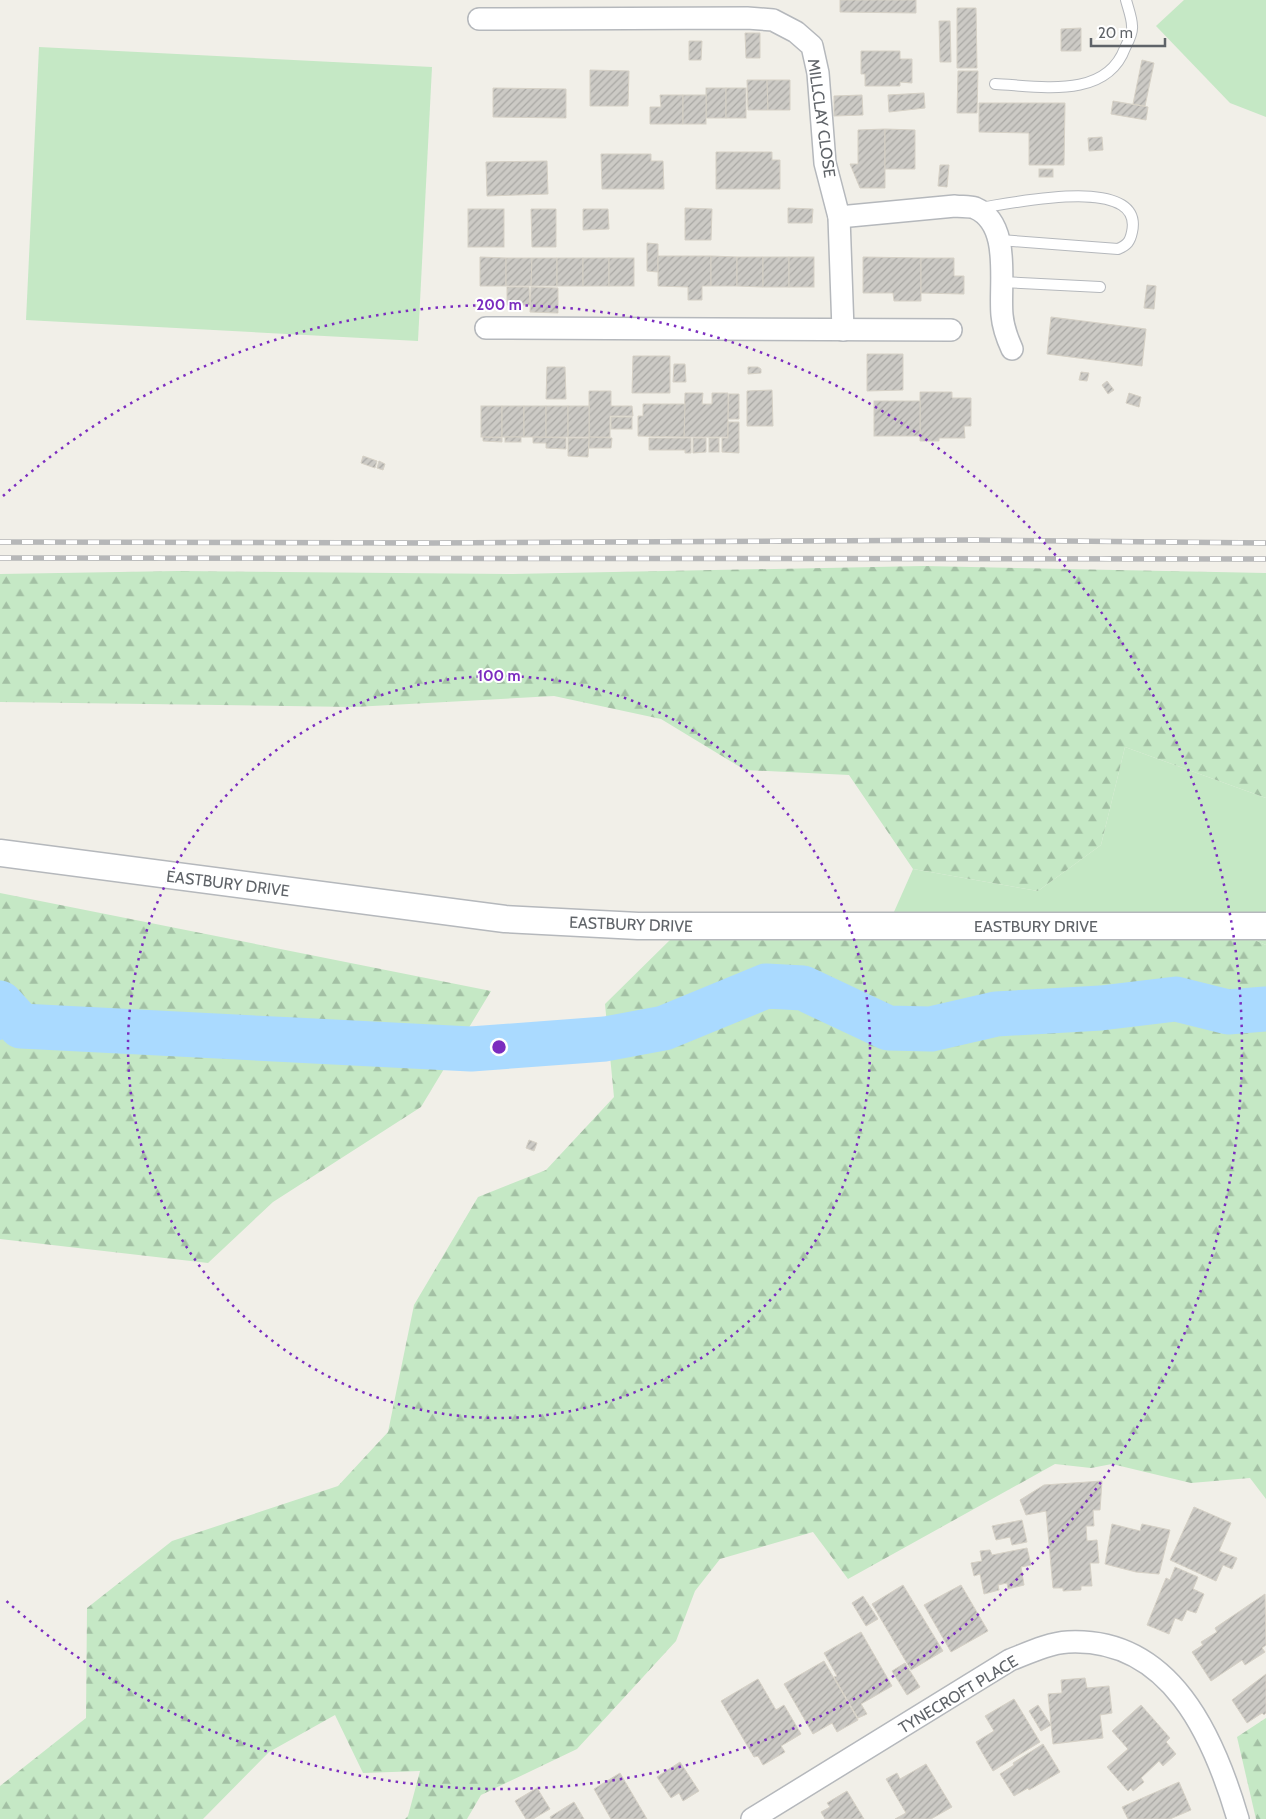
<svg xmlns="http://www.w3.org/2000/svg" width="1266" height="1819" font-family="Cabin,sans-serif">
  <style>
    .green { fill: #c5e8c5 }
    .forest { fill: url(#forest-firs) }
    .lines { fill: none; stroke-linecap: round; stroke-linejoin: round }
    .stream { stroke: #aadaff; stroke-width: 8 }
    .river { stroke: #aadaff; stroke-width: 45 }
    .building { fill: url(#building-hatch); stroke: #d6d1c6 }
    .service-casing { stroke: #b5b8bc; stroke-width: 12 }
    .minor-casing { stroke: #b5b8bc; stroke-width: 24 }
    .tertiary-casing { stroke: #b5b8bc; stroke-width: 29 }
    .service { stroke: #fff; stroke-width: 10 }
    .minor { stroke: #fff; stroke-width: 21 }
    .tertiary { stroke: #fff; stroke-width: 26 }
    .rail-casing { stroke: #b6b7b8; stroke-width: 5.5 }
    .rail { stroke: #fff; stroke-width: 4; stroke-dasharray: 11; stroke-linecap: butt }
    .ring { fill: none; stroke: #7b2cbf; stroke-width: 2.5; stroke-dasharray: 2.5 5 }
    .labels { text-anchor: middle; stroke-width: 4; stroke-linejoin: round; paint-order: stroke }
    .street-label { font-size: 16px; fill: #5f6368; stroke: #fff }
    .centre { fill: #7b2cbf; stroke: #fff; stroke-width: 2.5 }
    .ring-label { font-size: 15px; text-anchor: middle; font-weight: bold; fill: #7b2cbf; stroke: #fff; stroke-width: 4; stroke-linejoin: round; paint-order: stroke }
  </style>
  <defs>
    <pattern id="forest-firs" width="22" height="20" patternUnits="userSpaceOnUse" patternTransform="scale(1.25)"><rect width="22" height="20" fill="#c5e8c5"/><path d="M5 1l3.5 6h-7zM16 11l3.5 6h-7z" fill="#a3c0a4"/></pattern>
    <pattern id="building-hatch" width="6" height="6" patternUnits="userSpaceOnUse" patternTransform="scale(1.25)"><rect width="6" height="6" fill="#cccac5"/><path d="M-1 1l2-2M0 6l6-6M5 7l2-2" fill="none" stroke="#a9a8a4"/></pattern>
  </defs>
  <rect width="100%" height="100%" fill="#f1efe8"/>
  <g class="green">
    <path d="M1184 0H1266V117L1230 103 1156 26Z"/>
    <path d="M39 47 432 67 418 341 26 320Z"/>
    <path d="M1125 747 1266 798V945L1252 939H882L913 869 1038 891 1101 845Z"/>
  </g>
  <g class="forest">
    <path d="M924 566 1266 573V798L1125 747 1101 845 1038 891 913 869 849 775 745 770 661 719 554 696 354 707 0 702V574L178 571 512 574Z"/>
    <path d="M0 893 491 991 421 1107 273 1202 208 1263 0 1239Z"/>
    <path d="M673 937 1252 939 1266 945V1499L1250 1478 1191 1483 1112 1464 1091 1468 1055 1464 848 1579 813 1532 720 1559 695 1591 676 1641 577 1749 481 1795 467 1819H405L408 1816 420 1771 363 1773 335 1715 269 1752 203 1819H0V1786L86 1718 87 1608 172 1541 338 1486 388 1432 414 1305 478 1197 546 1170 614 1097 605 1004Z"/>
    <path d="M1266 1718V1819H1256L1237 1737Z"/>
  </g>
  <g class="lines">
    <path class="stream" d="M0 1036 10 1033 21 1026"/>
    <path class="river" d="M0 1003 21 1026 471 1049 605 1039 664 1028 766 986 803 988 888 1028 931 1029 996 1014 1101 1008 1176 999 1228 1012 1266 1009"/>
  </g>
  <g class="building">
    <path d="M840 0H916V13L840 12Z"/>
    <path d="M957 8H976L977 68H957Z"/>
    <path d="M939 21H950L951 62H940Z"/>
    <path d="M1081 28V51H1061V29Z"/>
    <path d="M745 33H760V58H746Z"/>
    <path d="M689 41H702L701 60H689Z"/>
    <path d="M861 51H900V59H912V83L900 82V86H865V74H861Z"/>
    <path d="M1142 60 1154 63 1145 106 1133 104Z"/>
    <path d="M590 70 629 71 628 106H590Z"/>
    <path d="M958 71H978L977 113H957Z"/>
    <path d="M747 80H767L768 110H748Z"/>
    <path d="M767 80H790V110H768Z"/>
    <path d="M493 88 566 89V118L493 117Z"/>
    <rect x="706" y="88" width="20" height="30"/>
    <rect x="726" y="88" width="20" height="30"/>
    <path d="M924 93 925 108 889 112 888 95Z"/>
    <path d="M660 95H683V124H650V107H661Z"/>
    <rect x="683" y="95" width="23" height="29"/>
    <path d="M862 95 863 115 834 116V96Z"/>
    <path d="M1113 101 1148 107 1146 120 1111 114Z"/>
    <path d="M979 103H1065L1064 165H1029V133L979 132Z"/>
    <path d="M885 129V188H860L850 164H858V130Z"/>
    <path d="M885 129 915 130V169H885Z"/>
    <path d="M1102 137 1103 150 1089 151 1088 138Z"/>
    <path d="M716 152H772V160H780V189H716Z"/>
    <path d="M601 154H651V161H663L664 189H602Z"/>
    <path d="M547 161 548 194 487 196 486 162Z"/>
    <path d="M940 165H949L947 187 938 186Z"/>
    <rect x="1039" y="169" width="14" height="8"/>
    <path d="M685 208 712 209 711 240H685Z"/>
    <path d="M788 208 813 209 812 223H788Z"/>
    <rect x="468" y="209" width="36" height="38"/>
    <path d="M531 209H556V247H532Z"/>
    <path d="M583 209H608L609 229 583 230Z"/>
    <path d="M647 243 658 244V272L647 271Z"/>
    <path d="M658 256H711V286H702V300H688V287L658 286Z"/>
    <path d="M711 256 737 257V286H711Z"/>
    <path d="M480 257 506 258V286H480Z"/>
    <path d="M737 257H763V287L737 286Z"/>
    <rect x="763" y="257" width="26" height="30"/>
    <rect x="789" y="257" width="25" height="30"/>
    <path d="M863 257 921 258V301H894L893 293H863Z"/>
    <path d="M506 258H532L531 286H506Z"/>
    <path d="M532 258H557V286H531Z"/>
    <rect x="557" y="258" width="26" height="28"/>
    <rect x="583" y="258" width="26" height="28"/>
    <rect x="609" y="258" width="25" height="28"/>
    <path d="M921 258H954V276H964V294L921 293Z"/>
    <path d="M1147 285 1156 286 1154 309 1144 308Z"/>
    <path d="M507 287H529L530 305H507Z"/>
    <path d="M531 287 558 288V313L530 312Z"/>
    <path d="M1051 317 1146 329 1142 366 1047 354Z"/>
    <path d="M867 354H903V390L867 391Z"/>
    <path d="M633 356H670V393H632Z"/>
    <path d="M674 364H685L686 382H673Z"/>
    <path d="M547 367H565L566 399H546Z"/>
    <path d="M748 367H758L761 369V373L748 374Z"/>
    <path d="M1081 372 1089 373 1087 381 1079 380Z"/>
    <path d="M1107 381 1114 390 1108 394 1102 385Z"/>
    <path d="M772 390 773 426H747V391Z"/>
    <path d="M589 391H611V406H632L633 416H610V437H589Z"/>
    <path d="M920 392H952V398H971V426H964L965 438H939V441H920Z"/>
    <path d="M685 393H703L702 404H712V393H728V437H684Z"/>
    <path d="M1129 393 1141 397 1139 407 1126 403Z"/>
    <path d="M729 394H739V419H728Z"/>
    <rect x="874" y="401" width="46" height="35"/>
    <path d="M643 404H685L684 437 638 436V416H643Z"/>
    <rect x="481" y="406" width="21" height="31"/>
    <rect x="502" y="406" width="22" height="31"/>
    <rect x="524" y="406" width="22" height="31"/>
    <rect x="546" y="406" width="22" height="31"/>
    <rect x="568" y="406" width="21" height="31"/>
    <rect x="611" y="417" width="21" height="12"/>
    <path d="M728 422H739V453L722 452V438H728Z"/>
    <path d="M483 437 502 438V442L483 441Z"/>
    <rect x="505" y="437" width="16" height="5"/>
    <path d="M533 437 566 438V449L546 448V443H533Z"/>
    <path d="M589 437 612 438 611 448H589Z"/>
    <path d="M568 438H589L588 457 568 456Z"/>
    <path d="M649 438H691V453H685V450H649Z"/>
    <path d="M693 438H706V452L693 453Z"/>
    <rect x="709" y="438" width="10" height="14"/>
    <path d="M363 456 377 461 375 468 361 463Z"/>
    <path d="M379 461 385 464 383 470 377 468Z"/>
    <path d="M529 1140 537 1143 534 1151 526 1148Z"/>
    <path d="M1102 1481 1100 1510H1093L1094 1526H1086L1087 1541 1097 1540 1099 1563H1090L1092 1586H1081V1590L1063 1591V1588H1053L1046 1511 1026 1515 1020 1500 1044 1485Z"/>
    <path d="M1194 1507 1231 1523 1219 1551 1237 1558 1232 1569 1223 1565 1216 1581 1170 1560Z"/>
    <path d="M1022 1520 1027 1542 1012 1545 1010 1537 996 1540 992 1526Z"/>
    <path d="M1112 1524 1140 1531 1142 1524 1170 1530 1159 1574 1136 1572 1105 1564Z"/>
    <path d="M1027 1548 1031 1565 1021 1567 1024 1585 1008 1589 1007 1583 998 1585 999 1590 984 1594 980 1574 974 1576 971 1563 982 1561 980 1551 990 1550 992 1555Z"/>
    <path d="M1175 1567 1198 1577 1193 1589 1204 1594 1196 1613 1187 1610 1182 1621 1175 1618 1169 1634 1147 1625 1166 1578 1170 1580Z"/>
    <path d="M903 1585 943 1651 911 1670 872 1604Z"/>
    <path d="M961 1585 988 1631 951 1652 924 1605Z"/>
    <path d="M1265 1594 1266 1645 1262 1648 1265 1652 1245 1665 1242 1660 1211 1681 1192 1652 1203 1645 1201 1642 1217 1632 1215 1628Z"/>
    <path d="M863 1596 878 1619 866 1626 852 1603Z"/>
    <path d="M861 1632 892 1686 861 1704 867 1714 858 1718 834 1677 837 1676 824 1653Z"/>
    <path d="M824 1661 858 1720 837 1732 832 1723 813 1734 784 1684Z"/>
    <path d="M905 1663 920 1687 907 1695 892 1671Z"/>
    <path d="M1266 1674V1713L1264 1715 1262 1713 1247 1723 1232 1700Z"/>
    <path d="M1085 1678 1087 1688 1109 1686 1112 1713 1100 1715 1103 1738 1053 1744 1048 1694 1062 1693 1061 1680Z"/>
    <path d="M758 1679 776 1710 784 1705 801 1734 781 1746 785 1752 763 1765 758 1756 754 1757 721 1701Z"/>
    <path d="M1014 1699 1040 1742 993 1771 976 1742 994 1731 985 1716Z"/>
    <path d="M1038 1705 1051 1725 1041 1731 1029 1711Z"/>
    <path d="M1141 1705 1170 1738 1166 1742 1176 1754 1163 1766 1159 1761 1141 1778 1144 1782 1133 1791 1131 1788 1128 1791 1107 1767 1128 1749 1112 1731Z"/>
    <path d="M1043 1744 1060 1772 1029 1790 1028 1788 1014 1796 1000 1774 1014 1765 1013 1763Z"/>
    <path d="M680 1762 699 1791 683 1801 679 1793 671 1798 657 1777Z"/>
    <path d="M926 1764 952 1807 931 1819H895L906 1813 886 1779 897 1773 900 1779Z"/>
    <path d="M620 1773 647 1819H611L594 1789Z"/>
    <path d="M1179 1782 1191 1810 1170 1819H1128L1122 1807Z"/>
    <path d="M537 1788 550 1809 533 1819H526L515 1801Z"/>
    <path d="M847 1791 864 1819H825L821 1812 830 1807 827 1803Z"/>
    <path d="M574 1802 584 1819H551L550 1817Z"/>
  </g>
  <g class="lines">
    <g class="service-casing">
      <g id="service">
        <path d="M995 84C1039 86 1106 100 1125 48 1128 42 1133 33 1132 26 1132 18 1128 8 1126 0"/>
        <path d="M979 208C1009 204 1145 173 1132 232 1130 242 1127 245 1118 249L1000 240"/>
        <path d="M1001 282 1100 287"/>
      </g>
    </g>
    <g class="minor-casing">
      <g id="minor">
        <path d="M479 19 747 18 773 20 796 32 812 46 818 73 825 163 839 217 843 330"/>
        <path d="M839 217 955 206C961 207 969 206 975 208 1012 224 999 284 1002 315 1003 327 1007 338 1012 349"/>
        <path d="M486 328 951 330"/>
        <path d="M752 1819 1010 1660C1028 1653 1049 1643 1068 1642 1171 1637 1214 1737 1238 1819"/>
      </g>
    </g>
    <g class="tertiary-casing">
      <path id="tertiary" d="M0 853 505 919 638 926H1266"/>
    </g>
    <use href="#service" class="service"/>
    <use href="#minor" class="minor"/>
    <use href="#tertiary" class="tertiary"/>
    <g class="rail-casing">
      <g id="rail">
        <path d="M0 542 433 543 975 540 1266 543"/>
        <path d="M0 558 1266 559"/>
      </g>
    </g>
    <use href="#rail" class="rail"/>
  </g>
  <g class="ring">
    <circle cx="499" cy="1047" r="371"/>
    <path d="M3 496A742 742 0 1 1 3 1598"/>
  </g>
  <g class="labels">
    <g class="street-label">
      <text transform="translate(822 118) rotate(82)" y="6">MILLCLAY CLOSE</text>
      <text transform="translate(228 883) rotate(7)" y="6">EASTBURY DRIVE</text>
      <text transform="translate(631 924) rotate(2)" y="6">EASTBURY DRIVE</text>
      <text x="1036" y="932">EASTBURY DRIVE</text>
      <text transform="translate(958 1694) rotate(-31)" y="6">TYNECROFT PLACE</text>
    </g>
  </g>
  <circle cx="499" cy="1047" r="8" class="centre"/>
  <g class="ring-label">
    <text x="499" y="310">200 m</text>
    <text x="499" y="681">100 m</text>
  </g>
  <path d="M1091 38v8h74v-8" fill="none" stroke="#5f6368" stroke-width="2.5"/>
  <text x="1098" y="38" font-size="15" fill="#5f6368" stroke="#ffffff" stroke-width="4" paint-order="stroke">20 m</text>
</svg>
